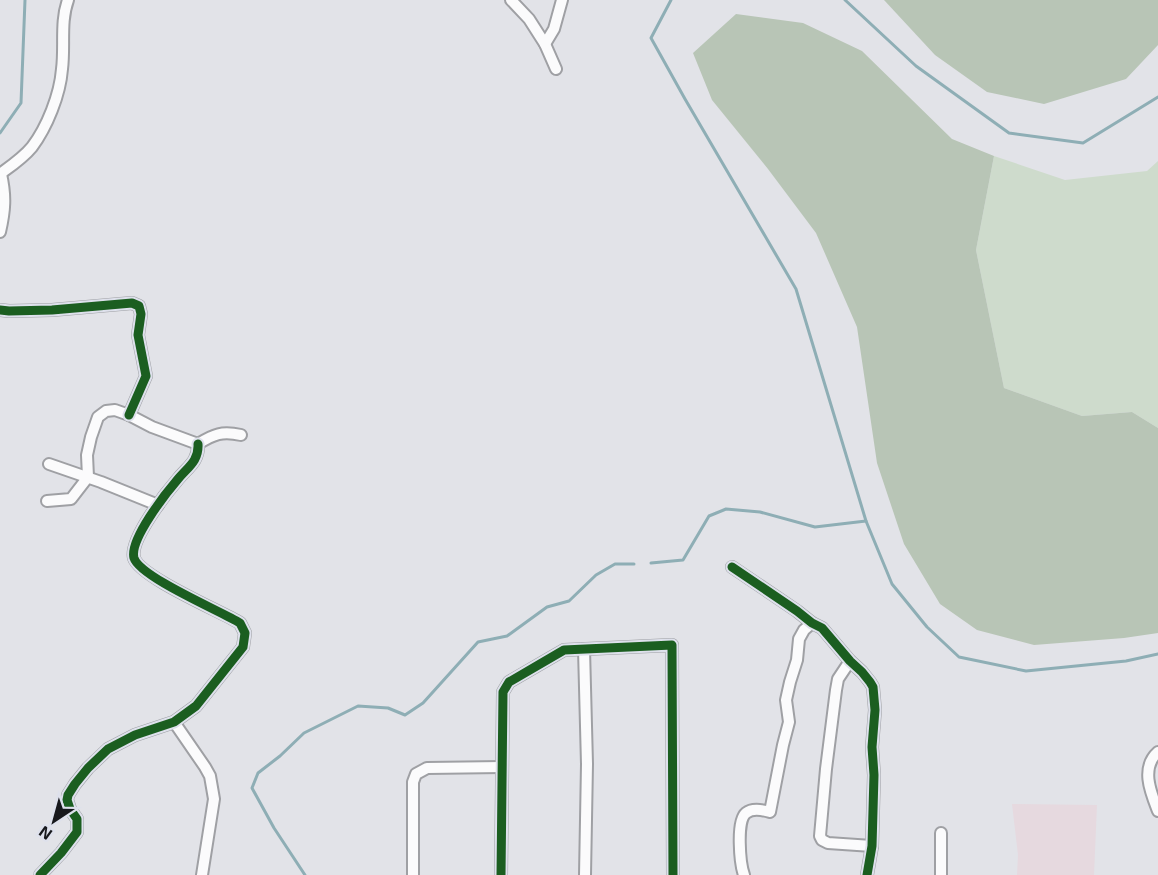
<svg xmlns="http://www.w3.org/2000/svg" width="1158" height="875" font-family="'Exo 2',sans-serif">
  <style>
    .commercial { fill: #e6d9df }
    .green { fill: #cedbcc }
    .forest { fill: #b8c5b6 }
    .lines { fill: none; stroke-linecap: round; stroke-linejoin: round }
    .stream { stroke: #8eaeb5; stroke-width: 3 }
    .street-casing { stroke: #9fa0a4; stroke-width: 14 }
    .street { stroke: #fbfbfc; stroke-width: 10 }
    .cycleway-casing { stroke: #dee1ec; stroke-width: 13 }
    .cycleway { stroke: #1b5e20; stroke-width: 9 }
  </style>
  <rect width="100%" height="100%" fill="#e2e3e8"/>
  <path class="commercial" d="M1012 804 1097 805 1094 875H1017L1018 855Z"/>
  <path class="green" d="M994 156 1065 180 1147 171 1158 161V428L1132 412 1082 416 1004 388 976 250Z"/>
  <g class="forest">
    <path d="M884 0H1158V45L1126 79 1044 104 987 92 935 55Z"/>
    <path d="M736 14 803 23 862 51 952 139 994 156 976 250 1004 388 1082 416 1132 412 1158 428V633L1124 638 1034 645 977 630 940 604 904 544 877 463 857 327 816 233 768 169 712 100 693 53Z"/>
  </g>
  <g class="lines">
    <g class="stream">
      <path d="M671 0 651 38 685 99 796 289 866 521 892 584 927 627 959 657 1026 671 1126 661 1158 654"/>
      <path d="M845 0 916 66 1009 133 1083 143 1158 97"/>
      <path d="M0 133 21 103 25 0"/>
      <path d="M651 563 683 560 709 516 726 509 760 512 815 527 866 521"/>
      <path d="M305 875 274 828 252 788 258 773 280 756 304 733 358 706 388 708 405 715 423 703 478 642 507 636 547 607 569 601 596 575 615 564H634"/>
    </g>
    <g class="street-casing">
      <g id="street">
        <path d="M511 0 529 19 545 44 556 69"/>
        <path d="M545 44 554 29 562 0"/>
        <path d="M0 174C11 166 23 158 32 147 47 127 60 95 62 69 65 46 60 22 68 0"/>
        <path d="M0 232C5 210 6 196 1 174"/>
        <path d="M0 310 9 311 52 310 132 303 139 306 141 314 138 335 146 376 129 415"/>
        <path d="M198 444C214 434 222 431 241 435"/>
        <path d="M49 464 101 482 158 505"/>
        <path d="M47 501 71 499 88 477 87 455 91 437 98 417 106 411 115 410 129 415 152 427 198 444"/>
        <path d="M732 567 797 611 812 623 822 628 850 661 862 672 870 682 873 687 875 710 872 747 874 775 872 846 867 875"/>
        <path d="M584 649 587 764 585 875"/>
        <path d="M850 661 838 679 836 690 826 769 820 836 822 840 828 843 872 846"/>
        <path d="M174 722 205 767 210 776 214 799 202 875"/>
        <path d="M1158 752C1140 768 1151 793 1158 811"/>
        <path d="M40 875 61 853 77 832V819L70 809 67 800 68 795 75 784 88 768 108 749 135 735 174 722 196 706 243 647 245 633 240 623C220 611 140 577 134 558 129 540 166 493 178 479 188 467 199 461 198 444"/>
        <path d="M413 875V782L416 774 427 768 502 767"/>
        <path d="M501 875 503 692 509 682 564 650 672 645 673 875"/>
        <path d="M744 875C740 864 736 821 746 813 752 808 763 810 770 812L783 745 789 722 786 700 790 682 797 660 799 639 804 630 812 623"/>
        <path d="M941 875V833"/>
      </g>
    </g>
    <use href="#street" class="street"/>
    <g class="cycleway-casing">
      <g id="cycleway">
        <path d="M0 310 9 311 52 310 132 303 139 306 141 314 138 335 146 376 129 415"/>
        <path d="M732 567 797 611 812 623 822 628 850 661 862 672 870 682 873 687 875 710 872 747 874 775 872 846 867 875"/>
        <path d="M40 875 61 853 77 832V819L70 809 67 800 68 795 75 784 88 768 108 749 135 735 174 722 196 706 243 647 245 633 240 623C220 611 140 577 134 558 129 540 166 493 178 479 188 467 199 461 198 444"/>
        <path d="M501 875 503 692 509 682 564 650 672 645 673 875"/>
      </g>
    </g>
    <use href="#cycleway" class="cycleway"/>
  </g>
  <g transform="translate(54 821) rotate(216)" stroke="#dee1ec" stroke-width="4.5" paint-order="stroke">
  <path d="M0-4.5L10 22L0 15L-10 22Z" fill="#17181c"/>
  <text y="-9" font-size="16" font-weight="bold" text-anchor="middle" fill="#17181c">N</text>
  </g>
</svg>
